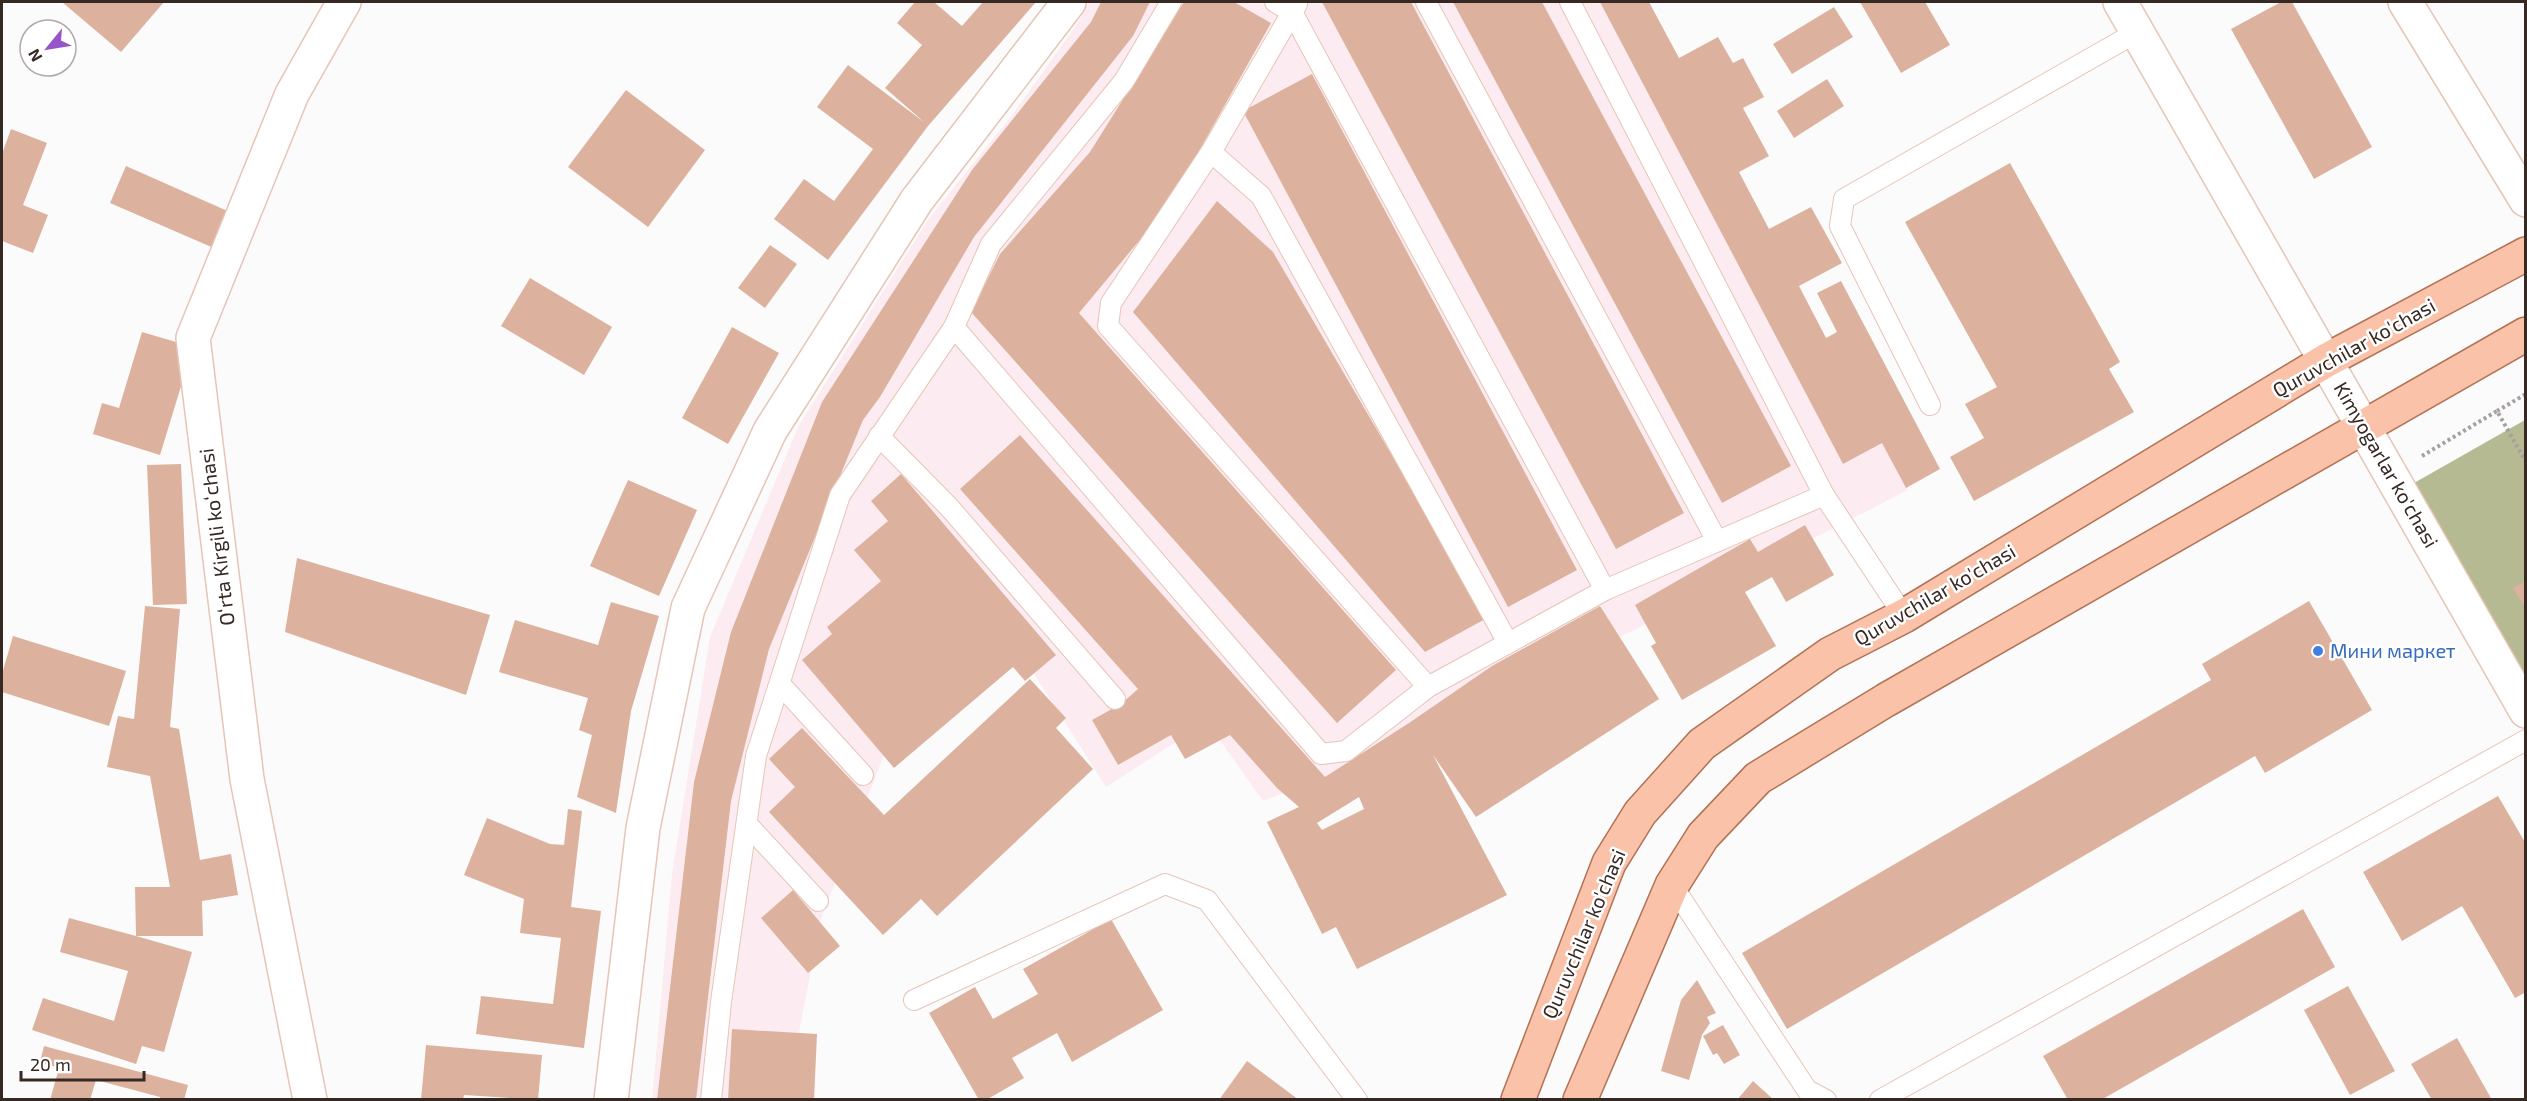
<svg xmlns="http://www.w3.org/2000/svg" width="2527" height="1101" font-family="'Exo 2',sans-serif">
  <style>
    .industrial { fill: #fcecf1 }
    .forest { fill: #b6ba92 }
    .building { fill: #dcb29f; fill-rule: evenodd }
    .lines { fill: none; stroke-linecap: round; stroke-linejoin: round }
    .service-casing { stroke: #e6c5b6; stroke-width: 22 }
    .minor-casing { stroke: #e6c5b6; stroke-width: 36 }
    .tertiary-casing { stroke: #e6c5b6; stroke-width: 36 }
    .primary-casing { stroke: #b27255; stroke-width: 36 }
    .path { stroke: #a6a19f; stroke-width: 4; stroke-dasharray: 3 3; stroke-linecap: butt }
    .service { stroke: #fff; stroke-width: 20 }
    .minor { stroke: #fff; stroke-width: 33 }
    .tertiary { stroke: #fff; stroke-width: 33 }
    .primary { stroke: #f9c2a9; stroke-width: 33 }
    .shop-dot { fill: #3f7fe0; stroke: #fff; stroke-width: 2 }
    .labels { text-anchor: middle; stroke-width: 5; stroke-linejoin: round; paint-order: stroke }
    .street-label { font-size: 20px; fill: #362924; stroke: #fff }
    .shop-label { font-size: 20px; fill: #366cbe; stroke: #fff; text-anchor: start }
  </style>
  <rect width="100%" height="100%" fill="#fbfbfb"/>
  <path class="industrial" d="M1089 2H1646L1908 490 1403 748 1263 801 1207 722 1106 787 1019 650 893 731 821 920 793 1063V1099L652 1100 672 874 710 637 799 425 930 217 1013 114 1077 24Z"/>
  <path class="forest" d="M2525 420V711L2400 491Z"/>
  <g class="building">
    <path d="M62 2H164L121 52Z"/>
    <path d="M915 2H934L962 26 983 2H1036L928 126 828 260 774 219 804 179 834 201 873 149 817 107 848 65 924 122 885 88 922 45 897 23Z"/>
    <path d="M1101 2H1150L1133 36 974 237 880 397 863 420 769 649 731 801 696 1100H657L694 782 731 632 822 402 972 170 1091 22Z"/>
    <path d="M1184 2H1234L1271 23 1168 206 1079 313 1396 670 1337 723 971 312 1000 254 1090 152Z"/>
    <path d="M1322 2H1411L1684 513 1616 549Z"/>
    <path d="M1453 2H1542L1791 466 1722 503Z"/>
    <path d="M1600 2H1649L1679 58 1718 37 1733 63 1743 58 1764 97 1743 108 1769 156 1739 172 1769 229 1811 207 1842 263 1799 286 1826 338 1837 332 1817 293 1841 281 1940 469 1906 488 1882 443 1843 464Z"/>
    <path d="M1860 2H1925L1950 45 1901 73Z"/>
    <path d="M2281 2H2292L2372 147 2314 179 2231 29Z"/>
    <path d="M1834 7 1853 37 1792 74 1773 44Z"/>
    <path d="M1312 74 1577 570 1508 607 1243 111Z"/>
    <path d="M1827 79 1844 106 1794 138 1777 111Z"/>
    <path d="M626 90 705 150 648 227 568 167Z"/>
    <path d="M11 129 47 143 23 205 48 215 33 253 2 241V154Z"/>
    <path d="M2010 163 2120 362 2109 369 2134 412 1974 501 1950 457 1984 438 1965 404 1997 387 1905 222Z"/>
    <path d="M126 166 232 213 216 249 110 203Z"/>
    <path d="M1217 201 1273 252 1487 618 1425 652 1133 312Z"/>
    <path d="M770 245 797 264 765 308 738 288Z"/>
    <path d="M530 278 612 327 584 375 501 326Z"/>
    <path d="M732 327 779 353 728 444 682 418Z"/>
    <path d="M142 332 193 347 160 455 93 434 102 403 119 408Z"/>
    <path d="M1020 435 1325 777 1409 723 1492 666 1600 606 1659 699 1476 817 1433 755 1507 895 1357 969 1336 927 1322 934 1267 822 1299 807 1277 788 1230 735 1185 759 1171 735 1118 765 1092 720 1121 704 1138 689 960 489ZM1359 797 1364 809 1322 830 1317 823Z"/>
    <path d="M181 464 187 604 153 605 147 465Z"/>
    <path d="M901 474 1056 655 1025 681 1013 667 894 768 802 660 832 634 827 627 881 581 854 550 888 521 871 501Z"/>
    <path d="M628 480 697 510 659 596 590 566Z"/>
    <path d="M1805 525 1834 575 1786 602 1772 577 1745 592 1776 646 1682 700 1651 646 1656 643 1635 605 1750 539 1758 552Z"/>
    <path d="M297 558 490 615 466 695 285 632Z"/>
    <path d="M2526 581V609L2513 588Z"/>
    <path d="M2309 601 2372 710 2265 773 2255 756 1787 1029 1742 953 2211 680 2202 664Z"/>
    <path d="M611 602 659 616 631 711 616 813 577 797 592 735 579 730 588 698 499 672 515 620 598 645Z"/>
    <path d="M145 606 180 609 170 727 179 729 200 860 231 854 238 895 202 901 203 936H136L192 952 164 1052 142 1046 136 1064 32 1030 43 998 114 1021 128 971 60 952 69 918 136 936 135 887H170L150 776 107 767 118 716 134 719Z"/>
    <path d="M13 636 126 671 109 726 2 692V674Z"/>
    <path d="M1030 679 1066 718 1056 728 1093 769 937 916 921 899 883 935 769 812 795 787 769 759 802 728 884 815Z"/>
    <path d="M2498 796 2526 844V992L2515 998 2462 906 2402 941 2363 872Z"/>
    <path d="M568 809 582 811 571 907 601 911 584 1048 476 1034 481 996 553 1004 561 938 520 933 524 899 464 875 487 818 550 844 564 845Z"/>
    <path d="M793 890 840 946 808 973 761 918Z"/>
    <path d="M2303 909 2335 967 2101 1100H2068L2043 1056Z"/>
    <path d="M1111 919 1163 1010 1072 1062 1057 1033 1012 1058 1024 1078 986 1100H979L929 1013 975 987 993 1019 1038 994 1023 969Z"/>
    <path d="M1697 980 1716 1013 1707 1017 1710 1023 1702 1035 1689 1080 1661 1071 1681 1000Z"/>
    <path d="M2348 986 2395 1071 2350 1095 2304 1010Z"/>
    <path d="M1723 1025 1740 1055 1724 1064 1717 1053 1713 1055 1703 1036Z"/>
    <path d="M732 1029 817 1034 814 1100H728Z"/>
    <path d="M2457 1038 2492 1100H2432L2411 1064Z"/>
    <path d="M426 1045 542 1055 538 1100 464 1095 463 1100H421Z"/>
    <path d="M44 1046 188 1085 184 1100H160V1097L96 1080 90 1100H50L59 1068 40 1062Z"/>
    <path d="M1247 1061 1299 1100H1219Z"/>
    <path d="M1753 1081 1774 1100H1737Z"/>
  </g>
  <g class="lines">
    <g class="service-casing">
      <g id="service">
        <path d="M1275 2 1292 12 1605 590"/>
        <path d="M1426 2 1717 541"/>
        <path d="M1570 2 1824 495 1904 616"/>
        <path d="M1211 152 1297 4"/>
        <path d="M954 327 1321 754 1346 751 1428 687 1605 590 1824 495"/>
        <path d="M1930 405 1840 226 1844 199 2137 32"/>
        <path d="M879 436 949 507 1115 699"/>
        <path d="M780 684 863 775"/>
        <path d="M1428 687 1108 326 1111 303 1211 152 1261 196 1508 643"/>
        <path d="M747 824 818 901"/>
        <path d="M1672 885 1807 1090 1826 1100"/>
        <path d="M914 1000 1165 884 1207 900 1357 1100"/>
        <path d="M711 1100 721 1002 756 756 840 495 954 327 991 244 1124 81 1171 2"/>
        <path d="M1880 1100 2526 740"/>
      </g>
    </g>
    <g class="minor-casing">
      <g id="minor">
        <path d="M310 1100 247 779 193 338 292 94 344 2"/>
        <path d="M611 1100 643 828 688 608 770 431 917 200 1069 2"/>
      </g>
    </g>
    <g class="tertiary-casing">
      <g id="tertiary">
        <path d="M2120 2 2526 711"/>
        <path d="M2405 2 2526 200"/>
      </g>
    </g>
    <g class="primary-casing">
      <g id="primary">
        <path d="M1518 1100 1609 863 1640 813 1702 744 1830 654 1904 616 2327 360 2526 254"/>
        <path d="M1580 1100 1672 885 1703 836 1758 778 1886 700 2526 334"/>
      </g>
    </g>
    <g class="path">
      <path d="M2497 411 2526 394"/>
      <path d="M2422 456 2497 411 2526 462"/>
    </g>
    <use href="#service" class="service"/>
    <use href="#minor" class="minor"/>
    <use href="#tertiary" class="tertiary"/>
    <use href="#primary" class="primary"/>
  </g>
  <circle class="shop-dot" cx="2318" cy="651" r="6"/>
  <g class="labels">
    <g class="street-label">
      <text transform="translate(2354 348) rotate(-29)" y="7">Quruvchilar ko'chasi</text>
      <text transform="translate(2386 465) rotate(60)" y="7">Kimyogarlar ko'chasi</text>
      <text transform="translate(217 537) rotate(-97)" y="7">Oʻrta Kirgili koʻchasi</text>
      <text transform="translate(1935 595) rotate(-30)" y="7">Quruvchilar ko'chasi</text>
      <text transform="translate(1584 934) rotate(-67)" y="7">Quruvchilar ko'chasi</text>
    </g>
    <g class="shop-label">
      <text x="2330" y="658">Мини маркет</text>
    </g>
  </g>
  <rect width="2527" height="1101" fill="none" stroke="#362924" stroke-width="6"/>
  <g transform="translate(48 48) rotate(240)"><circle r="28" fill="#ffffff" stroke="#afa9a7" stroke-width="1.5"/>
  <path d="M0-4.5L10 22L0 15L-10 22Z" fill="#9655ca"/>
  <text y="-9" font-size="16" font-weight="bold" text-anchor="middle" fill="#362924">N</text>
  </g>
  <path d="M21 1071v9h123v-9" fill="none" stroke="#362924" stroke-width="3"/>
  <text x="30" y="1071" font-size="18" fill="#362924" stroke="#ffffff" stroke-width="4.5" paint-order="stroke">20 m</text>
</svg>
